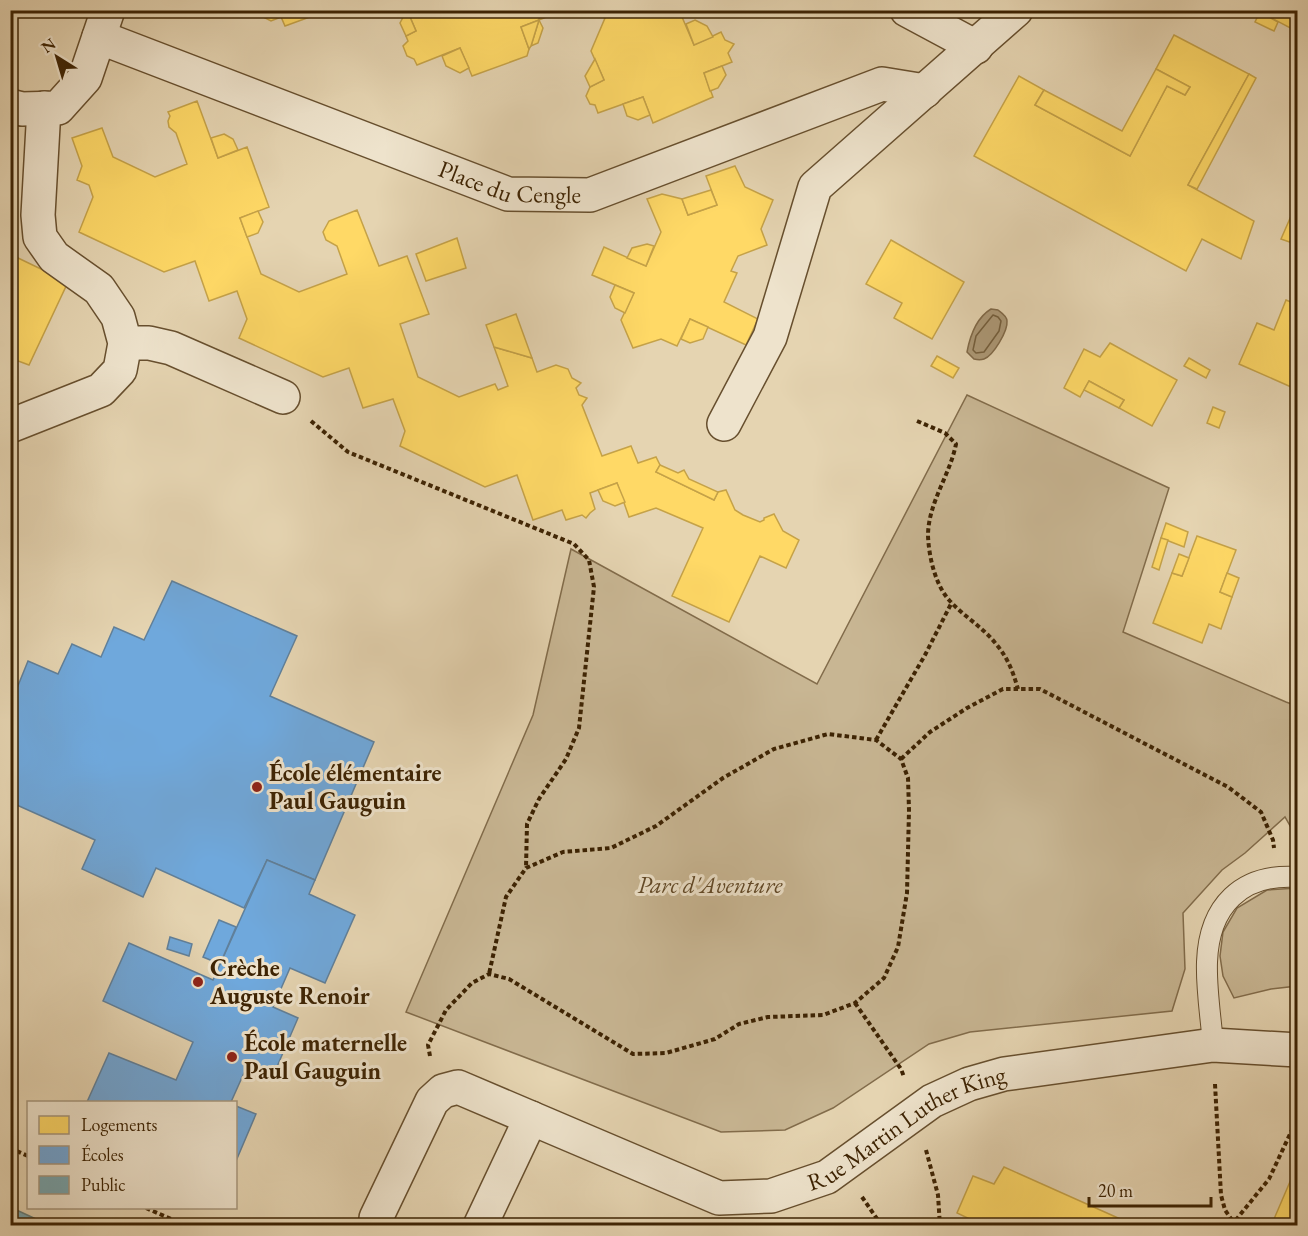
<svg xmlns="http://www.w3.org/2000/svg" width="1308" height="1236" font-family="'EB Garamond',serif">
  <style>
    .green { fill: #c8b693; stroke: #826c4b; stroke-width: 1.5 }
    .water { fill: #ac9876; stroke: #806948; stroke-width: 1.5 }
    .homes { fill: #ffd966; stroke: #c5a248; stroke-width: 1.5 }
    .schools { fill: #6fa8dc; stroke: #60809b; stroke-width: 1.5 }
    .public { fill: #76a5af; stroke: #657e7b; stroke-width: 1.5 }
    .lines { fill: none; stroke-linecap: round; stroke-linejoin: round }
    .shore { stroke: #745e3c; stroke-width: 1.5 }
    .lane-casing { stroke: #674f2e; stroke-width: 22 }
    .street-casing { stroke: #674f2e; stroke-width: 36 }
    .path { stroke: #3d2303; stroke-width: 4; stroke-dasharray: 4.5 3; stroke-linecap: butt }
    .lane { stroke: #eee3cc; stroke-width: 20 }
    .street { stroke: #eee3cc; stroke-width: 33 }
    .poi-dot { fill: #8f2418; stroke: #eee3cc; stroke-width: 2 }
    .labels { text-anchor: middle; stroke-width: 6; stroke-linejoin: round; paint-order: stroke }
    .street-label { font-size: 24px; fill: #3d2303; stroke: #eee3cc }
    .poi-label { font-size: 24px; font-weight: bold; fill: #3d2303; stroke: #eee3cc; text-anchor: start }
    .park-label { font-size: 24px; font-style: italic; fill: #604827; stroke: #eee3cc }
  </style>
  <rect width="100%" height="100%" fill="#e5d4b1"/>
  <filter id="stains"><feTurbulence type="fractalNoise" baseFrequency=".00333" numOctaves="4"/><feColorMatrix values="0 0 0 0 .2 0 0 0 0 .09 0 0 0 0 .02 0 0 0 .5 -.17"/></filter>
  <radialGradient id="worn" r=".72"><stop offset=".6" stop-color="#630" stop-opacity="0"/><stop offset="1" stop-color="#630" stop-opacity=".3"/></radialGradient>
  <g class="green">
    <path d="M967 395 1169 488 1123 632 1286 702 1297 706V838L1285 817 1245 853 1222 870 1183 913 1185 969 1172 1011 970 1032 929 1044 833 1108 785 1130 721 1132 406 1012 533 715 571 549 817 684Z"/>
    <path d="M1297 888V986L1271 989 1234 998 1223 976 1220 956 1223 932 1237 908 1267 890Z"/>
  </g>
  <path class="water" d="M991 309 998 310C1002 313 1007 316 1007 321 1008 331 993 356 984 359 981 360 978 360 974 359L967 352C970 336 976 318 991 309Z"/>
  <g class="homes">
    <path d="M255 10H278L281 17 271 21 257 14Z"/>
    <path d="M278 10H329L285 26Z"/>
    <path d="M407 10H542L539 20 521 27 529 49 527 56 472 76 460 48 417 65 414 59 407 56 403 46 408 41 406 36 416 31Z"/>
    <path d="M407 10 416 31 406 36 400 23Z"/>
    <path d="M542 10H564L539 20Z"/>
    <path d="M588 10H679L694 45 721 32 725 40 734 44 728 53 732 62 704 73 713 97 653 123 643 97 598 113 595 105 590 104 586 96 590 87 604 80 591 51 605 18Z"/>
    <path d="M1260 10H1298V32L1260 12Z"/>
    <path d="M1260 12 1278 22 1274 31 1255 22Z"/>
    <path d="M539 20 543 28 538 43 531 46Z"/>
    <path d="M539 20 531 46 529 49 521 27Z"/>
    <path d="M695 20 707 26 713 37 694 45 686 24Z"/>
    <path d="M1174 35 1249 74 1188 185 1254 221 1241 259 1202 239 1186 271 974 156 1019 76 1044 90 1035 105 1130 156 1167 86 1185 95 1190 87 1156 69Z"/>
    <path d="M460 48 469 68 460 73 446 66 442 56Z"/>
    <path d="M595 59 604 80 590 87 585 76Z"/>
    <path d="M722 66 726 75 718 88 710 91 704 73Z"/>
    <path d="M1156 69 1190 87 1185 95 1167 86 1130 156 1035 105 1044 90 1122 131Z"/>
    <path d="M1249 74 1256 78 1197 189 1188 185Z"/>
    <path d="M643 97 650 115 638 120 627 116 623 104Z"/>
    <path d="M197 101 218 158 247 147 269 207 240 218 261 274 299 292 347 274 337 246 326 240 323 232 329 221 357 210 379 266 407 256 429 314 400 324 418 377 459 397 495 384 498 390 508 386 494 347 532 358 537 372 556 365 568 369 572 378 581 383 576 388 579 395 587 398 582 405 602 456 631 446 638 463 656 457 660 465 656 472 714 500 718 492 726 490 735 510 743 515 760 522 764 520V518L774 514 783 531 799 540 786 568 760 556 729 622 672 596 703 528 656 508 629 517 617 483 590 493 595 509 590 513 586 518 582 515 566 520 562 510 533 520 517 475 485 487 400 446 405 431 393 399 363 408 349 368 323 377 239 338 247 319 237 291 209 301 195 261 164 272 79 232 93 197 89 185 77 180 82 166 72 138 102 128 113 157 155 177 187 164 176 133 169 127 168 121 170 116 168 112Z"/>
    <path d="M224 134 233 139 238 150 218 158 211 138Z"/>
    <path d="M735 166 745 187 773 200 761 229 767 245 738 256 731 271 737 273 724 302 758 319 746 345 690 319 677 346 661 339 633 348 621 320 634 293 592 275 604 247 646 266 661 232 647 199 662 194 682 199 688 215 717 205 706 176Z"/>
    <path d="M711 190 717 205 688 215 682 199Z"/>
    <path d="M1298 200V245L1281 239Z"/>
    <path d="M258 211 263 222 258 233 247 237 240 218Z"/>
    <path d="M457 238 466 268 426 281 416 254Z"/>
    <path d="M891 240 964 282 932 339 894 318 902 303 866 284Z"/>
    <path d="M647 244 654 246 646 266 627 258 632 248Z"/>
    <path d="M16 257 68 282 29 365 10 358V259Z"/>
    <path d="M615 285 634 293 625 313 615 308 610 297Z"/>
    <path d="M1286 300 1298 305V390L1239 364 1257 323 1274 330Z"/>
    <path d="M516 314 532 358 494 347 486 325Z"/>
    <path d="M690 319 708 327 703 339 690 343 681 339Z"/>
    <path d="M1110 343 1177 380 1152 426 1119 408 1124 400 1089 381 1080 397 1064 388 1084 349 1100 357Z"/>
    <path d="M937 356 959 368 953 378 931 366Z"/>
    <path d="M1189 358 1210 370 1206 378 1184 366Z"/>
    <path d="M1089 381 1124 400 1119 408 1084 390Z"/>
    <path d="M1213 407 1225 412 1219 428 1207 423Z"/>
    <path d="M660 465 678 473 684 470 689 479 718 492 714 500 656 472Z"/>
    <path d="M617 483 625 502 615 506 603 501 598 490Z"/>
    <path d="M1166 523 1188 532 1184 547 1161 538Z"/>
    <path d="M1197 536 1236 550 1220 592 1232 597 1221 629 1209 624 1202 643 1153 623 1172 573 1182 576Z"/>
    <path d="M1161 538 1168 540 1159 570 1152 567Z"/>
    <path d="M1179 554 1189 558 1182 576 1172 573Z"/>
    <path d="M1227 573 1239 578 1232 597 1220 592Z"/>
    <path d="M1298 1163V1226H1271Z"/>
    <path d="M1004 1167 1136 1226H977L978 1223 957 1213 973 1176 994 1184Z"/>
  </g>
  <g class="schools">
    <path d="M172 581 297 636 270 696 374 742 315 880 267 860 244 908 156 868 143 897 82 869 95 840 10 802V691L15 693 28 661 58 674 72 644 101 657 114 627 144 640Z"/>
    <path d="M267 860 315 880 309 894 355 915 325 983 290 968 273 1007 298 1018 273 1076 248 1064 231 1102H87L109 1053 176 1080 193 1042 103 1001 129 943 213 980Z"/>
    <path d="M219 920 236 927 220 964 203 957Z"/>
    <path d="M170 937 192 944 189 956 167 949Z"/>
    <path d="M236 1106 256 1114 236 1161Z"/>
  </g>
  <path class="public" d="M10 1207 51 1226H10Z"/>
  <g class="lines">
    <path class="shore" d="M993 315 998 317 1001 321 999 331 984 352 976 353 973 350 976 336Z"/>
    <g class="lane-casing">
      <path id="lane" d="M1213 1045C1211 1018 1206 989 1207 962 1209 906 1241 873 1298 877"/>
    </g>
    <g class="street-casing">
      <g id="street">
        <path d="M907 10 976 47"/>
        <path id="s1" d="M99 37 508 194 590 195 882 84 925 91"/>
        <path d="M10 106 22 109 58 108 85 78 108 10"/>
        <path d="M125 343H149L171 348 283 397"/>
        <path d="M724 424 770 337 815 187 1016 10"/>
        <path d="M10 426 101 390 120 370 125 343 118 317 99 289 54 257 40 237 38 215 44 108"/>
        <path id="s2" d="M377 1226 376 1218 432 1101 443 1091 458 1087 719 1198 771 1196 827 1177 932 1101 969 1084 1004 1074 1213 1045 1298 1050"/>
        <path d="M480 1226 531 1118"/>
      </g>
    </g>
    <g class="path">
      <path d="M311 421 348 452 574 544 589 560 594 587 579 728 566 759 539 799 527 824 526 868"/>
      <path d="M917 421 945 433 956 444C950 475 928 503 928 536 929 557 935 584 949 600 963 616 983 627 996 644 1008 658 1013 672 1018 689"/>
      <path d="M876 740 925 655 952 602"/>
      <path d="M901 759 930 732 967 708 1003 689H1040L1228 787 1261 812 1273 840 1274 848"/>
      <path d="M855 1003 901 1069 904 1077"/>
      <path d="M430 1056 428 1045 446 1010 472 983 489 974 509 979 633 1054 666 1053 715 1039 739 1024 768 1017 823 1015 855 1003 884 978 898 947 907 893 909 810 908 778 901 759 876 740 828 734 774 749 723 778 656 826 611 848 563 852 526 868 506 897 489 974"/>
      <path d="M1215 1084 1221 1195 1225 1210 1236 1226"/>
      <path d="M10 1148 28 1156"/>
      <path d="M926 1150 938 1195 940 1226"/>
      <path d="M862 1197 882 1226"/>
      <path d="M146 1208 187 1226"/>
      <path d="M528 1226 539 1221 559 1226"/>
      <path d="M1231 1226 1269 1179 1298 1117"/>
    </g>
    <use href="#lane" class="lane"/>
    <use href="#street" class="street"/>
  </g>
  <g class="poi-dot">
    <circle cx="257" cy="787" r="6"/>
    <circle cx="198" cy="982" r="6"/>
    <circle cx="232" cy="1057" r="6"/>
  </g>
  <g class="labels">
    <g class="street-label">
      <text dy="8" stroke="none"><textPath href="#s1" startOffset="438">Place du Cengle</textPath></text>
      <text dy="8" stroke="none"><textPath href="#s2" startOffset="657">Rue Martin Luther King</textPath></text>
    </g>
    <g class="poi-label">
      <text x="269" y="781">École élémentaire<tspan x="269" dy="28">Paul Gauguin</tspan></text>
      <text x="210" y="976">Crèche<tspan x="210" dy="28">Auguste Renoir</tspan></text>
      <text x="244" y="1051">École maternelle<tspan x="244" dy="28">Paul Gauguin</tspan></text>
    </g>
    <g class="park-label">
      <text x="710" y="893">Parc d'Aventure</text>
    </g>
  </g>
  <rect width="1308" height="1236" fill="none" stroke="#e5d4b1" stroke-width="36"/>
  <rect x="12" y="12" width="1284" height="1212" fill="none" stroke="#3d2303" stroke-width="3"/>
  <rect x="18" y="18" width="1272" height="1200" fill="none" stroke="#3d2303" stroke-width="1.5"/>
  <rect x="27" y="1101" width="210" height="108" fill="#eee3cc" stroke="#a7967c" stroke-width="1.5"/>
  <rect x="39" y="1116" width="30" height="18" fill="#ffd966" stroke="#a7967c" stroke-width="1.5"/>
  <text x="81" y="1131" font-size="18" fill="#3d2303">Logements</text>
  <rect x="39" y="1146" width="30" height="18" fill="#6fa8dc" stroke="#a7967c" stroke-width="1.5"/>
  <text x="81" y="1161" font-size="18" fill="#3d2303">Écoles</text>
  <rect x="39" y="1176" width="30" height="18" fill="#76a5af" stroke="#a7967c" stroke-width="1.5"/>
  <text x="81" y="1191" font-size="18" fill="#3d2303">Public</text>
  <g transform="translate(57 57) rotate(323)" stroke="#eee3cc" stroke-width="4.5" paint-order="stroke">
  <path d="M0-4.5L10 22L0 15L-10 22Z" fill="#3d2303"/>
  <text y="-9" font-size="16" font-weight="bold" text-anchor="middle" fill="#3d2303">N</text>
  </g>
  <path d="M1089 1197v9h122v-9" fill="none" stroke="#3d2303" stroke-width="3"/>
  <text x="1098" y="1197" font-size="18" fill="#3d2303" stroke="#eee3cc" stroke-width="4.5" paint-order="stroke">20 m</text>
  <rect width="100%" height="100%" filter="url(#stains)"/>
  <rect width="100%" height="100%" fill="url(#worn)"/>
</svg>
